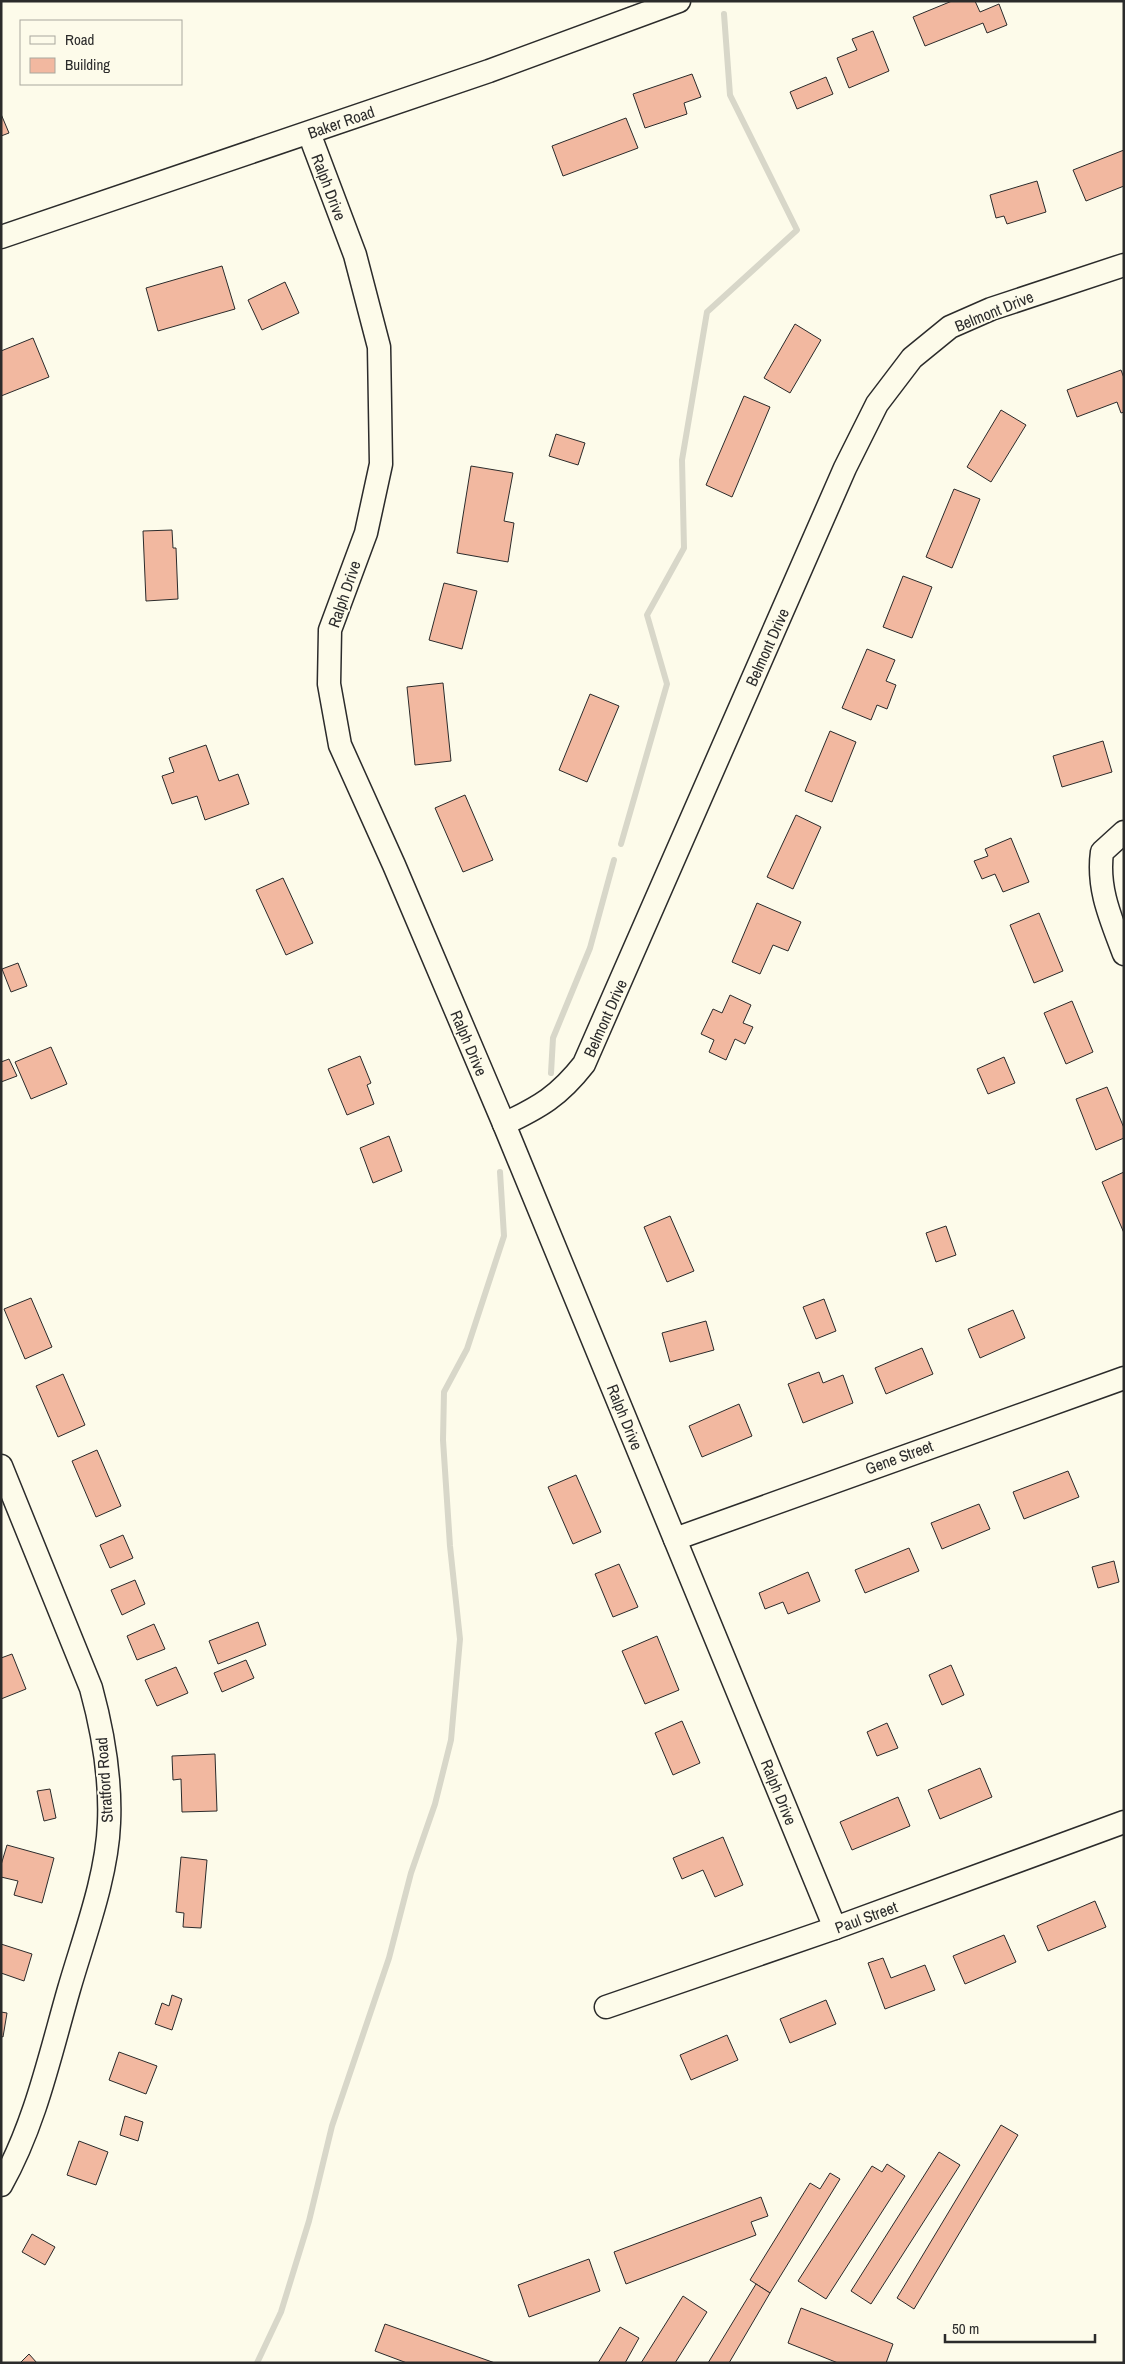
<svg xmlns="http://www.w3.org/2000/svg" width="1125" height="2364" font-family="'Archivo Narrow',sans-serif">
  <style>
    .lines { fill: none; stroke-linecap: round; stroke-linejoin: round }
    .stream { stroke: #d8d7c9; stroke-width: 6 }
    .building { fill: #f2b8a0; stroke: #2b2b2b }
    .minor-casing { stroke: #2b2b2b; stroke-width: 25 }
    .minor { stroke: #fdfbea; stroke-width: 22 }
    .labels { text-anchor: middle; stroke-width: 4; stroke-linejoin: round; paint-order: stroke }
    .street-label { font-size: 16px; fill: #2b2b2b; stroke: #fdfbea }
  </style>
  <rect width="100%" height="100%" fill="#fdfbea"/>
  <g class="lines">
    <g class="stream">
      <path d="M621 844 667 684 647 615 684 548 682 460 707 312 797 230 730 95 724 14"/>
      <path d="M551 1073 553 1038 590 948 614 860"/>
      <path d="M257 2363 281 2312 309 2221 332 2126 389 1958 411 1873 435 1804 451 1740 460 1639 450 1546 443 1440 444 1392 467 1349 504 1236 500 1172"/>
    </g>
  </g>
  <g class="building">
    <path d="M952 1H975L980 12 999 4 1007 25 987 33 983 23 925 46 913 17Z"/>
    <path d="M873 31 889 71 849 88 837 58 857 50 852 39Z"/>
    <path d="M692 74 701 97 684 103 687 114 645 128 633 94Z"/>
    <path d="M826 77 833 94 797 109 790 92Z"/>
    <path d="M1 114 9 133 1 136Z"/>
    <path d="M626 118 638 148 563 176 552 146Z"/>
    <path d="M1124 150V186L1086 201 1073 170Z"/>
    <path d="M1037 181 1046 212 1007 224 1004 216 996 218 990 195Z"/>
    <path d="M222 266 235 309 158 331 146 288Z"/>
    <path d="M285 282 299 313 262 330 248 300Z"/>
    <path d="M795 324 821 340 790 393 764 378Z"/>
    <path d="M33 338 49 377 1 396V351Z"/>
    <path d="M1121 370 1124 378V412L1121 413 1117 402 1077 417 1067 390Z"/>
    <path d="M744 396 770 407 732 497 706 485Z"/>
    <path d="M1001 410 1026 425 991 482 967 467Z"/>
    <path d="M556 434 585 443 578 465 549 456Z"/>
    <path d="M471 466 513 473 504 521 514 523 508 562 457 553Z"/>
    <path d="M954 489 980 499 952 568 926 557Z"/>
    <path d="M172 530 173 548H176L178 599 146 601 143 531Z"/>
    <path d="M903 576 932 587 912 638 883 627Z"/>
    <path d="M444 583 477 591 462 649 429 640Z"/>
    <path d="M867 649 895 660 886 681 896 685 887 709 877 705 871 720 842 708Z"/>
    <path d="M443 683 451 761 415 765 407 687Z"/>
    <path d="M590 694 619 706 587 782 559 770Z"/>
    <path d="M830 731 856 742 832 802 805 791Z"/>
    <path d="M1103 741 1112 772 1062 787 1053 756Z"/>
    <path d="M206 745 219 781 238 774 249 804 205 820 197 796 172 804 162 776 174 772 169 758Z"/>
    <path d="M465 795 493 860 463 872 435 808Z"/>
    <path d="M796 815 821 827 793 889 767 877Z"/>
    <path d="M1011 838 1029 882 1003 892 995 874 982 879 974 861 988 856 985 849Z"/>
    <path d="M283 878 313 943 286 955 256 890Z"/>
    <path d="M757 903 801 922 788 951 773 945 760 974 732 962Z"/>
    <path d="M1039 913 1063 971 1034 983 1010 925Z"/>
    <path d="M18 963 27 986 11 992 2 969Z"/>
    <path d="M730 995 751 1005 743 1023 753 1027 745 1044 735 1039 726 1060 709 1052 714 1040 701 1034 713 1009 722 1013Z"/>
    <path d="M1072 1001 1093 1052 1066 1064 1044 1013Z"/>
    <path d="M51 1047 67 1084 31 1099 15 1062Z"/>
    <path d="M360 1056 371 1083 367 1085 374 1104 347 1115 328 1069Z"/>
    <path d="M1004 1057 1015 1083 988 1094 977 1069Z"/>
    <path d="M9 1059 17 1076 1 1082V1062Z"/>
    <path d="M1107 1087 1124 1128V1138L1096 1150 1076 1099Z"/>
    <path d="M389 1136 402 1171 373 1183 360 1148Z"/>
    <path d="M1124 1172V1233L1102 1182Z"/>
    <path d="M670 1216 694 1271 667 1282 644 1227Z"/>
    <path d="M946 1226 956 1255 936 1262 926 1233Z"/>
    <path d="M31 1298 52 1347 25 1359 4 1309Z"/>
    <path d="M824 1299 836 1331 816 1339 803 1307Z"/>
    <path d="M1013 1310 1025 1338 980 1358 968 1329Z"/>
    <path d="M706 1321 714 1350 670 1362 662 1333Z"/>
    <path d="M922 1348 933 1374 886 1394 875 1368Z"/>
    <path d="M819 1372 823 1383 843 1375 853 1403 803 1423 788 1384Z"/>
    <path d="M63 1374 85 1425 58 1437 36 1386Z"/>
    <path d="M739 1404 752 1436 702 1457 689 1426Z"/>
    <path d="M97 1450 121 1506 96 1517 72 1461Z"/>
    <path d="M1068 1471 1079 1497 1024 1519 1013 1492Z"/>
    <path d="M576 1475 601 1532 573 1544 548 1487Z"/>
    <path d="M979 1504 990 1529 942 1549 931 1523Z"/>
    <path d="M123 1535 133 1558 110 1568 100 1545Z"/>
    <path d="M909 1548 919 1571 865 1593 855 1570Z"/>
    <path d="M1114 1561 1119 1582 1098 1588 1092 1567Z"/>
    <path d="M619 1564 638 1607 613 1617 595 1574Z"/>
    <path d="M808 1572 820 1601 788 1614 783 1602 765 1609 759 1593Z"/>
    <path d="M135 1580 145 1604 122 1615 111 1590Z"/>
    <path d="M258 1622 266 1645 218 1664 209 1641Z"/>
    <path d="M154 1624 165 1649 137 1660 127 1636Z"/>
    <path d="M657 1636 679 1690 645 1704 622 1651Z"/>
    <path d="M12 1654 26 1689 1 1699V1658Z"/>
    <path d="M246 1660 254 1678 222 1692 214 1673Z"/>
    <path d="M951 1665 964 1695 942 1705 929 1675Z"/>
    <path d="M176 1667 188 1693 157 1706 145 1680Z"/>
    <path d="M682 1721 700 1763 673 1775 655 1733Z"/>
    <path d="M887 1723 898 1748 877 1756 867 1732Z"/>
    <path d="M215 1754 217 1811 182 1812 181 1779 173 1780 172 1756Z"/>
    <path d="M980 1768 992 1797 940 1819 928 1790Z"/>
    <path d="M50 1789 56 1818 44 1821 37 1791Z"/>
    <path d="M898 1797 910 1826 852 1850 840 1822Z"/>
    <path d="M723 1837 743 1885 715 1897 703 1870 682 1879 673 1858Z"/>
    <path d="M7 1845 54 1858 42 1903 14 1895 18 1881 1 1877V1865Z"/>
    <path d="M181 1857 207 1860 201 1928 183 1927 184 1913 176 1912Z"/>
    <path d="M1095 1901 1106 1927 1048 1951 1037 1926Z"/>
    <path d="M1004 1935 1016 1962 965 1984 953 1956Z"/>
    <path d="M1 1944 32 1954 24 1981 1 1973Z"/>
    <path d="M883 1958 891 1978 925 1965 935 1990 885 2009 868 1963Z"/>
    <path d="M172 1995 182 1999 172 2030 155 2024 162 2003 169 2006Z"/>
    <path d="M826 2000 836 2024 790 2043 780 2019Z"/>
    <path d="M1 2012 7 2013 3 2037 1 2036Z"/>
    <path d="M727 2035 738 2060 691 2080 680 2055Z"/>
    <path d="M119 2052 157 2066 146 2094 109 2080Z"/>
    <path d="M125 2116 143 2122 138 2141 120 2135Z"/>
    <path d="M1001 2125 1018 2135 914 2309 897 2298Z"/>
    <path d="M79 2141 108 2152 96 2185 67 2175Z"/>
    <path d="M939 2152 960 2165 871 2304 851 2291Z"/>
    <path d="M887 2164 905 2176 826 2299 798 2281 872 2166 882 2172Z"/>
    <path d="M830 2173 840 2179 770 2293 750 2280 810 2183 820 2189Z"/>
    <path d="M761 2197 768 2216 751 2222 756 2235 626 2284 614 2252Z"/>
    <path d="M32 2234 55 2247 45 2265 22 2252Z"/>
    <path d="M589 2259 600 2291 529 2317 518 2285Z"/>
    <path d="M756 2284 770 2293 729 2363H708Z"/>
    <path d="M683 2296 707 2312 675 2363H641Z"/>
    <path d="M801 2308 893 2344 886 2363H838L788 2343Z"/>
    <path d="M385 2324 495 2363H407L375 2351Z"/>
    <path d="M620 2327 639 2338 625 2363H598Z"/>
    <path d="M29 2354 37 2363H20Z"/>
  </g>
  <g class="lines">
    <g class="minor-casing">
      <g id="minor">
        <path d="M309 133 355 255 379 347 381 464 366 533 330 630 329 684 340 745 394 865 504 1124 835 1928"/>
        <path d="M1 237 489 71 679 1"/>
        <path d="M1124 832 1102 852C1097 889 1111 919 1124 954"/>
        <path d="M504 1124C540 1107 559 1096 584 1064L845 468 877 404 912 358 950 327 991 309 1124 265"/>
        <path d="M1 1466 91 1688C103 1732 111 1778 109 1823 107 1877 84 1937 69 1989 50 2055 35 2125 1 2185"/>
        <path d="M675 1539 1124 1378"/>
        <path d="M606 2007 835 1928 1124 1822"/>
      </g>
    </g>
    <use href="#minor" class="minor"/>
  </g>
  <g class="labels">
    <g class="street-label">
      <text transform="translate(341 122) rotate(-19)" y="6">Baker Road</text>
      <text transform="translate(329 187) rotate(69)" y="6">Ralph Drive</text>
      <text transform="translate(994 311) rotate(-22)" y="6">Belmont Drive</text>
      <text transform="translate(344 594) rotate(-71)" y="6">Ralph Drive</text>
      <text transform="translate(767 647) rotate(-66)" y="6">Belmont Drive</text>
      <text transform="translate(605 1018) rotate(-66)" y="6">Belmont Drive</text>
      <text transform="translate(469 1043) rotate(67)" y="6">Ralph Drive</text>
      <text transform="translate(625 1417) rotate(68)" y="6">Ralph Drive</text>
      <text transform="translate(899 1457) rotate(-20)" y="6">Gene Street</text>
      <text transform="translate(104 1780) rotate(-94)" y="6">Stratford Road</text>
      <text transform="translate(779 1792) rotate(68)" y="6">Ralph Drive</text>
      <text transform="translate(866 1917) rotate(-20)" y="6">Paul Street</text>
    </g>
  </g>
  <rect width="1125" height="2364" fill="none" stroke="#2b2b2b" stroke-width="5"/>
  <rect x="20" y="20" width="162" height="65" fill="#fdfbea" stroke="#a9a89e"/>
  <rect x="30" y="36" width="25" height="8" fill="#fdfbea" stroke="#a9a89e"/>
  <text x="65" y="45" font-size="15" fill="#2b2b2b">Road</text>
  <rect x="30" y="58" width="25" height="15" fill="#f2b8a0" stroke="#a9a89e"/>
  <text x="65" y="70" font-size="15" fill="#2b2b2b">Building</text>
  <path d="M945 2334v8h150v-8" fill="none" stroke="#2b2b2b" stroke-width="2.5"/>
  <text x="952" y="2334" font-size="15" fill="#2b2b2b" stroke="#fdfbea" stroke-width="4" paint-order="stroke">50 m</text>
</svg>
